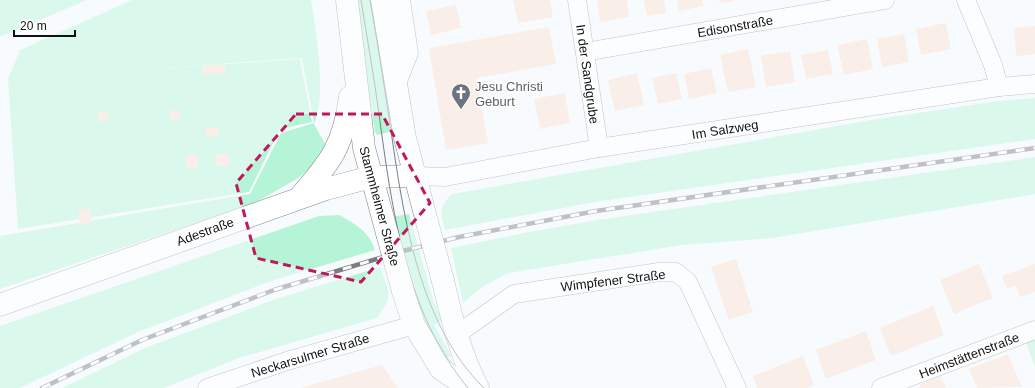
<svg xmlns="http://www.w3.org/2000/svg" width="1035" height="388" font-family="Arial,sans-serif">
  <style>
    .green { fill: #b6f4d7 }
    .building { fill: #fbdece }
    .lines { fill: none; stroke-linecap: round; stroke-linejoin: round }
    .minor-casing { stroke: #7f8387; stroke-width: 19 }
    .secondary-casing { stroke: #7f8387; stroke-width: 23 }
    .minor { stroke: #fff; stroke-width: 18 }
    .secondary { stroke: #fff; stroke-width: 22 }
    .tram { stroke: #7a7d7f; stroke-width: 1 }
    .rail-casing { stroke: #7a7d7f; stroke-width: 4.5 }
    .rail { stroke: #fff; stroke-width: 3; stroke-dasharray: 9; stroke-linecap: butt }
    .secondary-bridge-casing { stroke: #7f8387; stroke-width: 23; stroke-linecap: butt }
    .secondary-bridge { stroke: #fff; stroke-width: 22 }
    .marked { fill: none; stroke: #c2185b; stroke-width: 3; stroke-dasharray: 8 5; stroke-linejoin: round }
    .labels { text-anchor: middle; stroke-width: 3; stroke-linejoin: round; paint-order: stroke }
    .street-label { font-size: 13px; fill: #101213; stroke: #fff }
    .worship-label { font-size: 13px; fill: #5b616d; stroke: #fff; text-anchor: start }
  </style>
  <rect width="100%" height="100%" fill="#f8fbfe"/>
  <g class="green">
    <path d="M0 0H87L0 37Z"/>
    <path d="M132 0H311C316 31 327 95 314 124L329 151 300 177 255 203 0 289V236L250 194 281 133 314 123 302 58 122 71 300 59 312 122 280 129 249 192 18 229 8 79 20 50Z"/>
    <path d="M354 0H376L394 131 377 135 375 132Z"/>
    <path d="M1035 98V139L595 202 445 230C440 213 439 207 452 194L871 120 998 101Z"/>
    <path d="M1035 157V194L773 238 682 245 508 273 482 287 463 303 451 248 529 232 597 220Z"/>
    <path d="M409 214 434 303 443 320 434 325 451 355 443 362 427 339 391 217Z"/>
    <path d="M339 215C354 223 370 232 375 250L271 281 138 332 20 388H0V326L319 216Z"/>
    <path d="M380 267C389 292 394 295 377 318L239 358 164 388H62L145 348 276 299Z"/>
    <path d="M1035 339V367L1026 343Z"/>
  </g>
  <g class="building">
    <path d="M513 0H550L553 17 518 23Z"/>
    <path d="M597 0H627L629 17 600 22Z"/>
    <path d="M644 0H664L666 13 647 16Z"/>
    <path d="M677 0H702L704 6 679 11Z"/>
    <path d="M719 0H734V1L720 3Z"/>
    <path d="M456 5 461 28 431 35 426 11Z"/>
    <path d="M946 23 951 49 921 55 916 29Z"/>
    <path d="M1035 26V54L1016 56 1014 28Z"/>
    <path d="M549 27 556 64 477 78 488 143 446 150 429 48Z"/>
    <path d="M904 34 909 62 882 67 877 39Z"/>
    <path d="M867 39 873 69 844 75 837 45Z"/>
    <path d="M748 49 756 87 728 92 720 55Z"/>
    <path d="M828 50 833 74 806 79 801 55Z"/>
    <path d="M790 51 795 82 766 87 761 56Z"/>
    <path d="M225 65V73L202 74V66Z"/>
    <path d="M711 68 717 93 689 99 684 74Z"/>
    <path d="M637 73 644 105 615 111 608 80Z"/>
    <path d="M676 73 682 99 658 104 652 78Z"/>
    <path d="M565 93 570 123 540 129 534 99Z"/>
    <path d="M180 110V119L170 120 169 111Z"/>
    <path d="M98 112H107L108 121 98 122Z"/>
    <path d="M218 127 219 136 206 137V128Z"/>
    <rect x="215" y="154" width="14" height="12"/>
    <rect x="186" y="155" width="12" height="13"/>
    <path d="M79 209H91V223L79 224Z"/>
    <path d="M736 259 753 312 729 320 711 267Z"/>
    <path d="M979 264 993 298 954 314 940 280Z"/>
    <path d="M1035 264V292L1020 297 1015 285 1007 289 1002 276Z"/>
    <path d="M933 306 944 335 891 356 880 328Z"/>
    <path d="M866 331 876 360 826 379 816 350Z"/>
    <path d="M1008 354 1022 387 977 388 969 369Z"/>
    <path d="M803 356 814 385 807 388H757L753 376Z"/>
    <path d="M382 365 398 388H300Z"/>
    <path d="M941 376 946 388H920L919 385Z"/>
  </g>
  <g class="lines">
    <g class="minor-casing">
      <g id="minor">
        <path d="M577 0 599 148"/>
        <path d="M966 0 993 65 999 87"/>
        <path d="M585 52 885 0"/>
        <path d="M396 86 409 53 401 0"/>
        <path d="M415 176 445 177 599 148 999 87 1035 84"/>
        <path d="M456 335 514 294 659 272H676L688 282 737 388"/>
        <path d="M207 388 287 361 414 325"/>
        <path d="M881 388 1035 330"/>
      </g>
    </g>
    <g class="secondary-casing">
      <g id="secondary">
        <path d="M347 0 364 148 387 233"/>
        <path d="M382 0 405 138 427 222"/>
        <path d="M299 198C330 163 344 145 350 97"/>
        <path d="M443 281C452 319 460 354 478 388"/>
        <path d="M403 291 414 325 441 369 469 388"/>
        <path d="M0 305 326 189 371 177 415 176"/>
      </g>
    </g>
    <use href="#minor" class="minor"/>
    <use href="#secondary" class="secondary"/>
    <g class="tram">
      <path d="M361 0C367 38 374 76 379 114 392 209 405 312 468 388"/>
      <path d="M370 0C377 39 383 78 389 117 402 206 416 322 484 388"/>
    </g>
    <g class="rail-casing">
      <path id="rail" d="M42 388 142 340 274 290 403 251 459 237 596 211 1035 148"/>
    </g>
    <use href="#rail" class="rail"/>
    <g class="secondary-bridge-casing">
      <g id="secondary-bridge">
        <path d="M427 222 443 281"/>
        <path d="M387 233 403 291"/>
      </g>
    </g>
    <use href="#secondary-bridge" class="secondary-bridge"/>
  </g>
  <path d="M0 0H1035V388H0ZM296 114H382L430 203 361 282 256 258 236 183Z" fill="#f8fbfe" fill-opacity=".55" fill-rule="evenodd"/>
  <path class="marked" d="M296 114H382L430 203 361 282 256 258 236 183Z"/>
  <defs>
    <g id="church-pin" transform="scale(1)"><path d="M0 17L-7.5 6A9.5 9.5 0 1 1 7.5 6Z" fill="#6b7280" stroke="#fff"/><path d="M-1.2-6h2.4v3.5h3.3v2.4h-3.3V6h-2.4V-.1h-3.3v-2.4h3.3Z" fill="#fff"/></g>
  </defs>
  <g fill-rule="evenodd">
    <use href="#church-pin" x="461" y="93"/>
  </g>
  <g class="labels">
    <g class="street-label">
      <text transform="translate(735 26) rotate(-10)" y="5">Edisonstraße</text>
      <text transform="translate(588 74) rotate(82)" y="5">In der Sandgrube</text>
      <text transform="translate(725 129) rotate(-9)" y="5">Im Salzweg</text>
      <text transform="translate(380 206) rotate(75)" y="5">Stammheimer Straße</text>
      <text transform="translate(205 231) rotate(-20)" y="5">Adestraße</text>
      <text transform="translate(613 280) rotate(-7)" y="5">Wimpfener Straße</text>
      <text transform="translate(310 355) rotate(-17)" y="5">Neckarsulmer Straße</text>
      <text transform="translate(969 355) rotate(-21)" y="5">Heimstättenstraße</text>
    </g>
    <g class="worship-label">
      <text x="475" y="91">Jesu Christi<tspan x="475" dy="15">Geburt</tspan></text>
    </g>
  </g>
  <path d="M14 30v6h61v-6" fill="none" stroke="#101213" stroke-width="2"/>
  <text x="20" y="30" font-size="12" fill="#101213" stroke="#ffffff" stroke-width="3" paint-order="stroke">20 m</text>
</svg>
